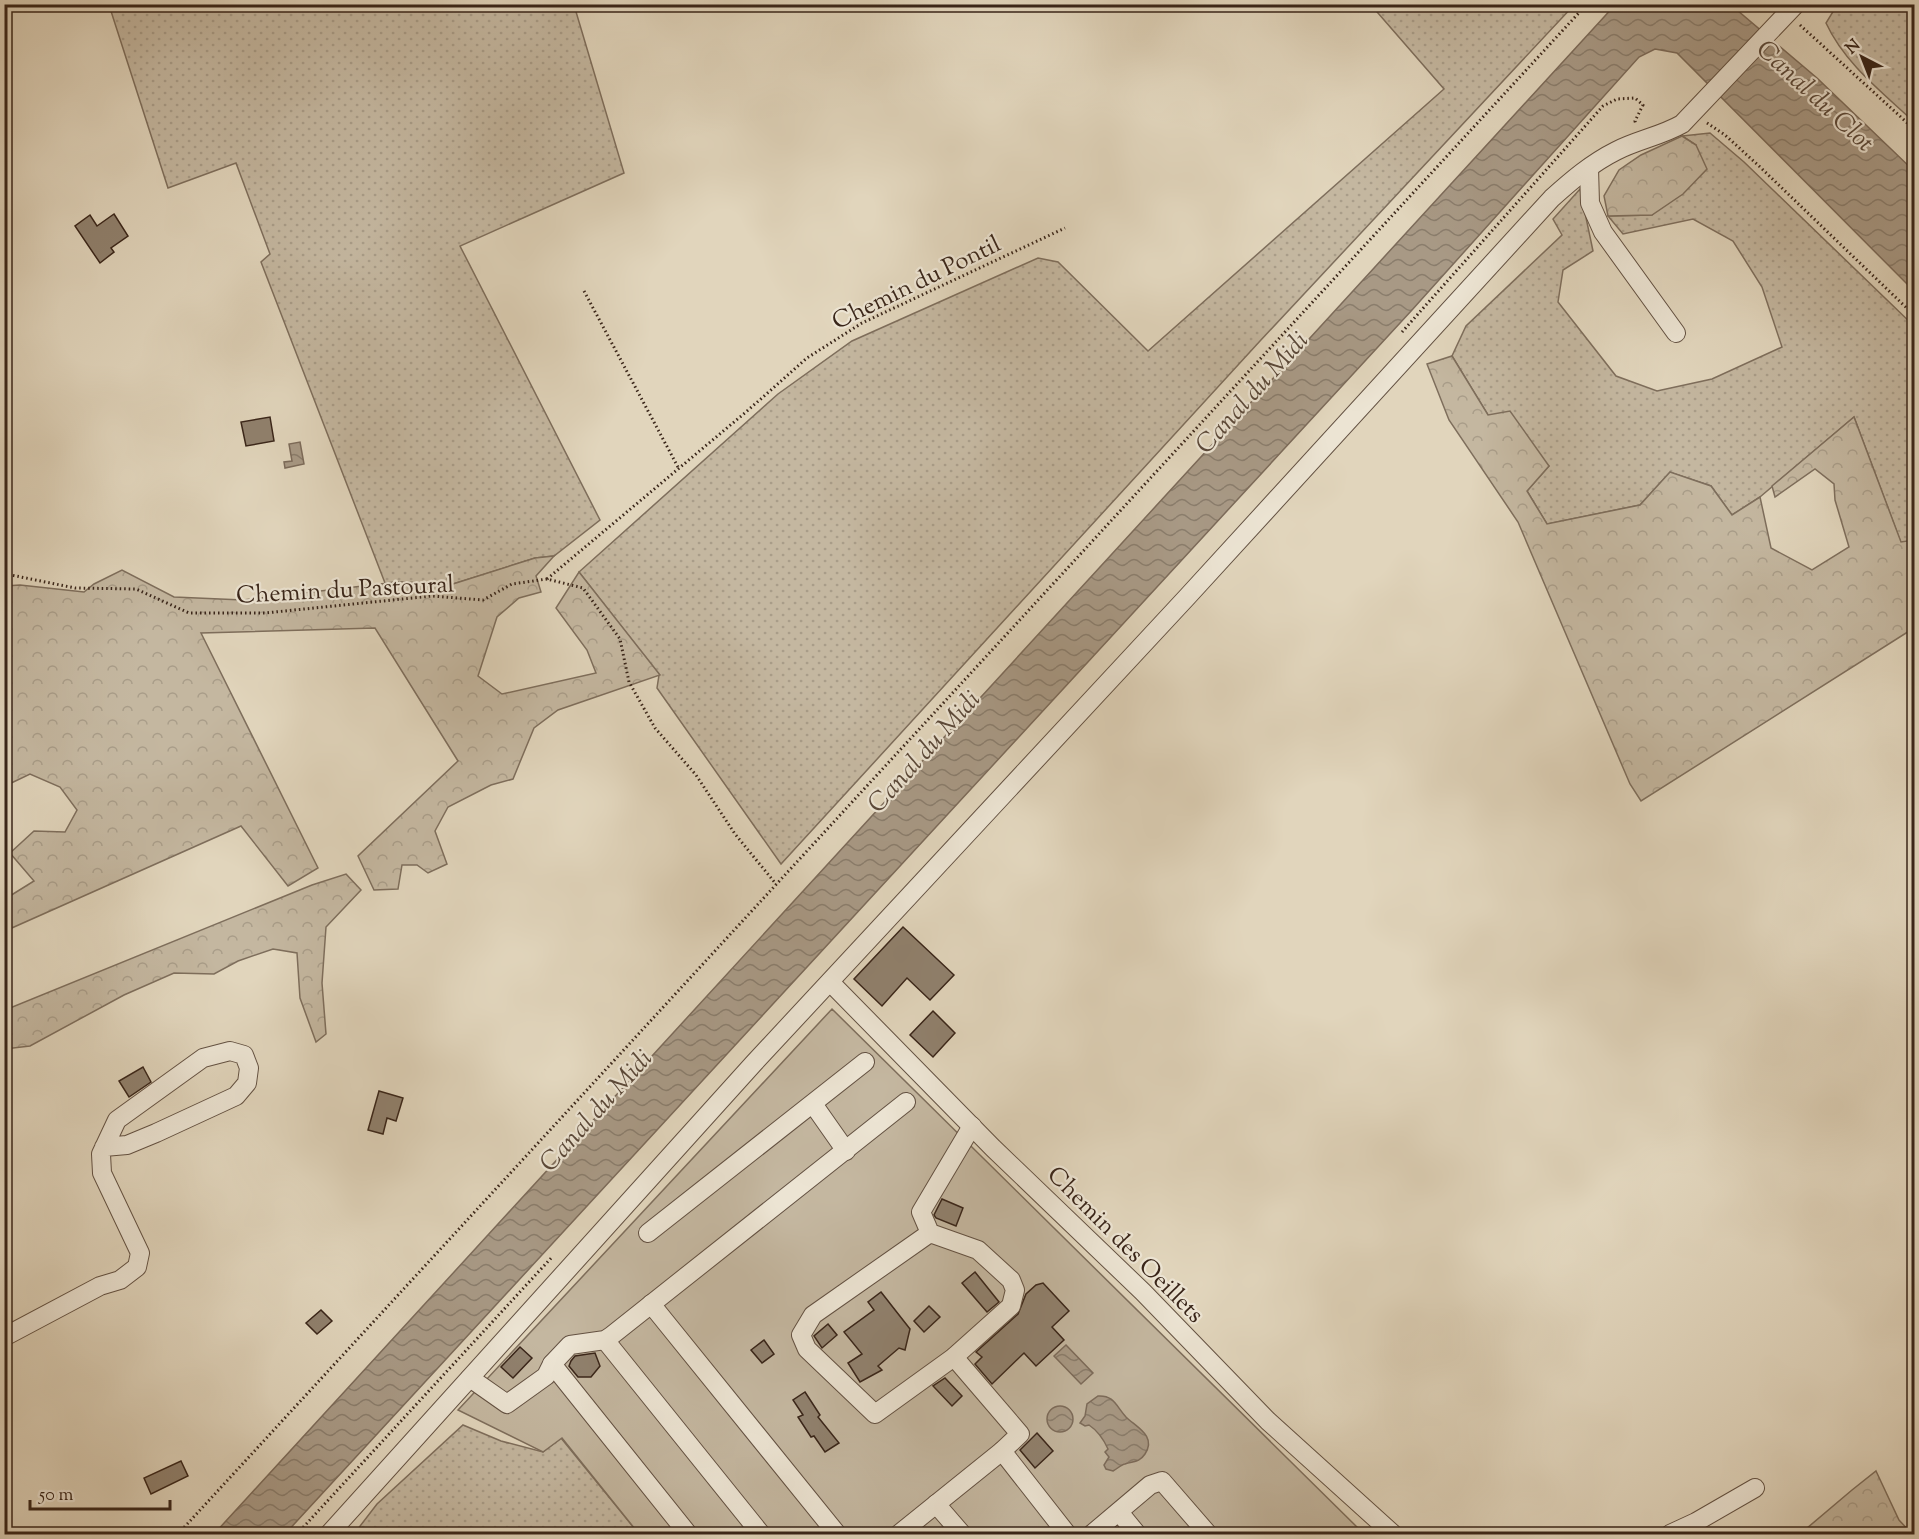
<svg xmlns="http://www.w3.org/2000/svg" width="1919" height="1539" font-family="'Sorts Mill Goudy',serif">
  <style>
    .grass { fill: url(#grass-dots); stroke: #7e6e5c; stroke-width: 1.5 }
    .forest { fill: url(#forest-crowns); stroke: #7e6e5c; stroke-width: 1.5 }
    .green { fill: #c4b7a0; stroke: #7e6e5c; stroke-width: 1.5 }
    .water { fill: url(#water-waves); stroke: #7c6b5a; stroke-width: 1.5 }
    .building { fill: #90816e; stroke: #392519; stroke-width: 1.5 }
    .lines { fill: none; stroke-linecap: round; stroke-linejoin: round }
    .minor-casing { stroke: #635142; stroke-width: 20 }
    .path { stroke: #392519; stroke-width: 3; stroke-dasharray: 1.5 3; stroke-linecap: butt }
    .minor { stroke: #ece4d3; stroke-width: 18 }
    .labels { text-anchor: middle; stroke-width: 4.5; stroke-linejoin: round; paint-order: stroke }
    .street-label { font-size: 24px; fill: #392519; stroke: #ece4d3 }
    .water-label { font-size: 26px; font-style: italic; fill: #5a4839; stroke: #ece4d3 }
  </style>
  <defs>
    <pattern id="grass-dots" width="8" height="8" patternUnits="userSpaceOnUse" patternTransform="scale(1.5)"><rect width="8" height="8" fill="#c4b7a0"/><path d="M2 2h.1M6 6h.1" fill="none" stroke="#a99d89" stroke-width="1.8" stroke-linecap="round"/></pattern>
    <pattern id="forest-crowns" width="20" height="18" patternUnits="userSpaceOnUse" patternTransform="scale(1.5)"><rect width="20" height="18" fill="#c4b7a0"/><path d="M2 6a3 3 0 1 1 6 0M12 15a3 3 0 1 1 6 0" fill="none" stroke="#a99d89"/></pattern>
    <pattern id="water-waves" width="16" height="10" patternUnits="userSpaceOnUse" patternTransform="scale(1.5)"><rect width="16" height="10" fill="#a89985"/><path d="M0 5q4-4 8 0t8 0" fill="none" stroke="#8a7d6c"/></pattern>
  </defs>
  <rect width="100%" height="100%" fill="#e1d5bc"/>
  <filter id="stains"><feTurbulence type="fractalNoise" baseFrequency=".00333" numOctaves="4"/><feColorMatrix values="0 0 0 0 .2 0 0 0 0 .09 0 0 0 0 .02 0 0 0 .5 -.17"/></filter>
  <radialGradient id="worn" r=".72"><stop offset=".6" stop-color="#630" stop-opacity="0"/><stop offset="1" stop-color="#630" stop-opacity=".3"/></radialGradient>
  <g class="grass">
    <path d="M109 5H574L624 173 460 246 600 520 554 556 535 558 453 584 397 582 385 583 261 262 270 254 236 163 168 188Z"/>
    <path d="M1371 5H1574L1260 341 781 864 657 688 659 675 579 572 778 394 852 341 1038 258 1058 262 1148 351 1444 89Z"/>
    <path d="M1837 5H1914V122C1882 92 1845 64 1826 23Z"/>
    <path d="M1710 133 1744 162 1914 326V540L1901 543 1854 417 1760 497 1732 515 1711 486 1670 472 1640 505 1547 524 1527 491 1549 466 1488 415 1452 356 1466 326 1562 235 1553 219 1580 189 1593 251 1563 270 1558 302 1616 376 1657 391 1712 379 1782 347 1762 287 1733 241 1693 219 1623 234 1608 216 1652 215 1696 145 1682 136Z"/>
    <path d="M463 1425 501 1441 543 1452 561 1438 639 1534H499L496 1532 493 1534H354L377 1504Z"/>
  </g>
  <g class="forest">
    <path d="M1682 136 1696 145 1707 169 1683 194 1652 215 1608 216 1604 196 1619 170 1641 155Z"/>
    <path d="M1452 356 1488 415 1510 411 1549 466 1527 491 1547 524 1640 505 1670 472 1711 486 1732 515 1760 497 1771 548 1812 570 1849 547 1835 500 1834 484 1815 469 1775 497 1772 486 1854 417 1901 542 1914 540V628L1641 801 1630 784 1518 522 1449 420 1427 364Z"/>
    <path d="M554 556 536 576 541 592 519 598 497 617 478 676 502 694 596 673 587 650 556 608 579 572 660 675 558 710 534 728 513 779 491 785 448 807 435 831 447 864 428 873 417 865H402L398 889 374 890 358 856 458 761 375 628 201 633 318 868 288 886 241 826 5 931V899L34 881 10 853 34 831 65 832 77 810 60 787 30 774 5 786V586L20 585 84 592 94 584 122 570 174 597 243 600 397 582 453 584 535 558Z"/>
    <path d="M346 874 361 890 326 927 322 983 326 1034 316 1042 300 998 297 953 273 949 238 961 214 974 174 973 124 995 30 1046 5 1049V1010L312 885Z"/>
    <path d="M1876 1471 1899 1520 1912 1534H1800L1852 1490Z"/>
  </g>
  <path class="green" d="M832 1009 1360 1530 1365 1534H639L562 1438 543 1452 458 1410Z"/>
  <g class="water">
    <path d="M1615 5H1731L1817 78 1914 171V291L1677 53 1655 49 1639 57 1412 310 285 1534H214Z"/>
    <path d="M300 442 304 464 285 468 284 462 292 461 289 444Z"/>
    <path d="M1066 1345 1093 1373 1081 1384 1054 1356Z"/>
    <path d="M1098 1396C1114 1395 1116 1406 1126 1417 1136 1427 1157 1436 1145 1454 1139 1463 1133 1461 1125 1464 1122 1464 1117 1469 1113 1471L1106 1469 1104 1465 1109 1457 1105 1452 1108 1449C1103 1438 1098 1431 1089 1425L1085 1426 1080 1423 1085 1416 1087 1404Z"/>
    <circle cx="1060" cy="1419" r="13"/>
  </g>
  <g class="building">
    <path d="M114 214 128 236 111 248 114 252 100 263 75 226 90 215 97 226Z"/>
    <path d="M270 417 274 441 246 446 241 422Z"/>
    <path d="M903 927 954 975 930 1000 907 978 882 1006 854 979Z"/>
    <path d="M933 1011 955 1033 933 1057 910 1035Z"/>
    <path d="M143 1067 151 1082 129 1097 119 1081Z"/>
    <path d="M379 1091 403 1098 396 1121 387 1118 383 1134 368 1130Z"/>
    <path d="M942 1199 963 1208 956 1226 936 1218 934 1215Z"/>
    <path d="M975 1272 999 1302 987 1312 962 1283Z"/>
    <path d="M1043 1283 1069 1311 1052 1327 1064 1340 1036 1366 1024 1353 992 1384 975 1364 982 1357 976 1352 1018 1314 1026 1294 1036 1285Z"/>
    <path d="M881 1292 910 1329 905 1350 899 1348 878 1366 882 1370 860 1382 848 1363 862 1354 844 1332 874 1310 868 1302Z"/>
    <path d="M929 1306 940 1317 924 1332 914 1321Z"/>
    <path d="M321 1310 332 1321 317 1334 306 1323Z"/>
    <path d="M828 1324 837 1335 822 1348 814 1336Z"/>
    <path d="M764 1340 774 1354 762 1363 751 1350Z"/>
    <path d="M520 1347 532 1358 513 1378 501 1367Z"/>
    <path d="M595 1353 600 1366 591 1377H578L569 1366 571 1361 575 1356Z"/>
    <path d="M945 1378 962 1396 952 1406 933 1386Z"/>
    <path d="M805 1392 820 1415 818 1417 839 1443 825 1452 814 1436 811 1437 798 1417 803 1415 793 1400Z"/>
    <path d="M1037 1433 1053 1451 1035 1468 1020 1450Z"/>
    <path d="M181 1461 188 1476 151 1494 144 1478Z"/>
  </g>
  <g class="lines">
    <g class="minor-casing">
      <g id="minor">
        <path d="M1589 168 1590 203 1603 232 1676 333"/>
        <path d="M830 982 993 1148 1143 1292 1268 1421 1393 1534"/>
        <path d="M813 1104 846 1151"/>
        <path d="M648 1233 865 1062"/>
        <path d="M930 1233 978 1250 1011 1280 1015 1290 1011 1306 954 1357 875 1414 807 1349 801 1335 813 1315 930 1233 921 1212 972 1126"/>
        <path d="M651 1304 837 1534"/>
        <path d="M4 1337 100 1286 120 1280 137 1267 140 1253 102 1173 101 1154 117 1120 203 1058 230 1051 244 1055 249 1068 247 1083 236 1096 156 1133 127 1145 104 1147"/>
        <path d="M605 1340 761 1534"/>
        <path d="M954 1357 1020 1434 1002 1451 1067 1534"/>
        <path d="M552 1364 688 1534"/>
        <path d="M470 1378 507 1404 546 1376 552 1364 570 1345 605 1340 611 1336 906 1102"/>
        <path d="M936 1504 962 1534"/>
        <path d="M1119 1512 1137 1534"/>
        <path d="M329 1534 754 1063 1188 596 1552 198C1572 180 1592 163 1616 151 1637 140 1661 136 1682 124L1796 4"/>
        <path d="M899 1534 1002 1451"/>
        <path d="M1092 1534 1150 1485 1162 1481 1208 1534"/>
        <path d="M1670 1534 1696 1522 1755 1488"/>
      </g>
    </g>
    <g class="path">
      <path d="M1800 25 1914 129"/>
      <path d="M1707 123 1725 135 1759 166 1914 315"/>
      <path d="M584 291 679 469"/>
      <path d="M1402 332 1603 106 1617 99 1635 98 1643 105 1635 121 1636 125"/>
      <path d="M4 575H11L75 588 136 589 189 613H265L432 596 483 600 512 584 547 579 583 588 620 639 629 682 655 728 696 775 735 834 776 884"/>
      <path d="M547 579 746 412 807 358 862 323 1065 228"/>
      <path d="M178 1534 1587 4"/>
      <path d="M297 1534 553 1256"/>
    </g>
    <use href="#minor" class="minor"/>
  </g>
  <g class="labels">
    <g class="street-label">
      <text transform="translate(916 282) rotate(-26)" y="8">Chemin du Pontil</text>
      <text transform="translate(345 589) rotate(-3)" y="8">Chemin du Pastoural</text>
      <text transform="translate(1126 1244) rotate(45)" y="8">Chemin des Oeillets</text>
    </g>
    <g class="water-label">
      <text transform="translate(1816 95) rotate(43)" y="9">Canal du Clot</text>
      <text transform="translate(1251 392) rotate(-48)" y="9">Canal du Midi</text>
      <text transform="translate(923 751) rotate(-48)" y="9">Canal du Midi</text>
      <text transform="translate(595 1110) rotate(-48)" y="9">Canal du Midi</text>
    </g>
  </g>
  <rect width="1919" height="1539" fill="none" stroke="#e1d5bc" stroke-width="24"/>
  <rect x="6" y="6" width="1907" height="1527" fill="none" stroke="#392519" stroke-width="3"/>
  <rect x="12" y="12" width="1895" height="1515" fill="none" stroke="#392519" stroke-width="1.5"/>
  <g transform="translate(1862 57) rotate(318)" stroke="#ece4d3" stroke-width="4.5" paint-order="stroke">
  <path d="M0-4.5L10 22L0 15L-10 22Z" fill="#392519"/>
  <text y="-9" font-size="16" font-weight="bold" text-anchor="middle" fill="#392519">N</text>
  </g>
  <path d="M30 1500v9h140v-9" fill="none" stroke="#392519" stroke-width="3"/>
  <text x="39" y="1500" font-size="18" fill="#392519" stroke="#ece4d3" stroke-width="4.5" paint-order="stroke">50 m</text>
  <rect width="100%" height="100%" filter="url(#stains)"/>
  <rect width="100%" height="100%" fill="url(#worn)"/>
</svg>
